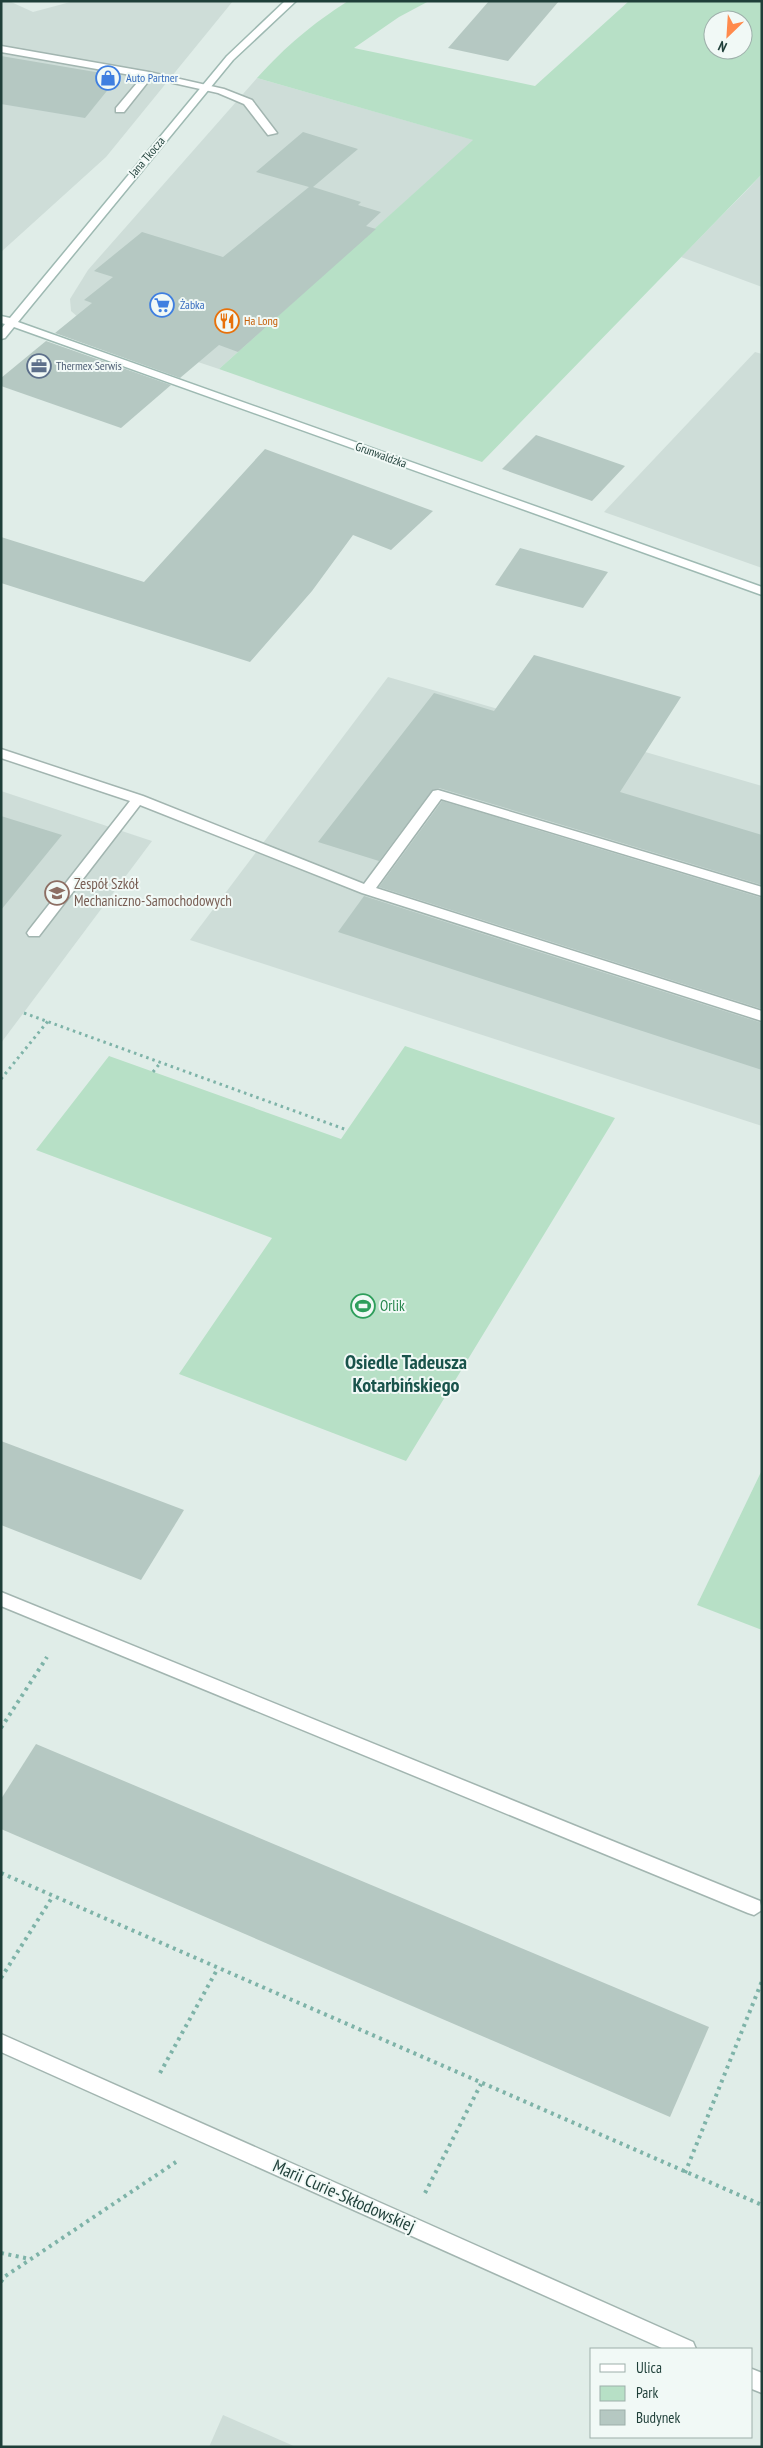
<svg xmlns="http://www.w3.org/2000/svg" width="763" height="2448" font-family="'PT Sans Narrow',sans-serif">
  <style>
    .built { fill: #ceddd8 }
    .green { fill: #b7e0c6; fill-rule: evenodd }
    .building { fill: #b5c8c2 }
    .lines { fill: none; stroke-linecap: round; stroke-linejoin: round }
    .lane-casing { stroke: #a2b5b0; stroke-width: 3 }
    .street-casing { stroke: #a2b5b0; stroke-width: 3 }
    .secondary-casing { stroke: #9eb9b2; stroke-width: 3 }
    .path-far1 { stroke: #7eb3a8; stroke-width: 3; stroke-dasharray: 2.5 4; stroke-linecap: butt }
    .path { stroke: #7eb3a8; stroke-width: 4; stroke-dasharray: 3 4.5; stroke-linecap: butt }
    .lane { fill: #fff; fill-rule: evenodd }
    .street { fill: #fff; fill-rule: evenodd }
    .secondary { fill: #fff; fill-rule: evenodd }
    .labels { text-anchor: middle; stroke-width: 4; stroke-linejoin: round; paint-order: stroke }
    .far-shop-label { font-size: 12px; fill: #366cbe; stroke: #f1f9f6; text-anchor: start }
    .far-street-label { font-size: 12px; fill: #1f3f39; stroke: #f1f9f6 }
    .far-food-label { font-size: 12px; fill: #c56008; stroke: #f1f9f6; text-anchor: start }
    .far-service-label { font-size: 12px; fill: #4e5e75; stroke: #f1f9f6; text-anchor: start }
    .education-label { font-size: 15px; fill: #785e54; stroke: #f1f9f6; text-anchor: start }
    .leisure-label { font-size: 15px; fill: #27864d; stroke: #f1f9f6; text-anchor: start }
    .near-street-label { font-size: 18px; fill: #1f3f39; stroke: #f1f9f6 }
    .district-label { font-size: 20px; font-weight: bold; fill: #19534b; stroke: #f1f9f6 }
  </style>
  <rect width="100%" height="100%" fill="#e0ede8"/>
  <g class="built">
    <path d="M1 1H9L33 12 74 1H233L106 157 1 252Z"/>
    <path d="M257 78 474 140 219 369 87 325 71 311 70 299 88 270Z"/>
    <path d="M762 174V287L681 257 748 189Z"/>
    <path d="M755 352 762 354V568L604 512Z"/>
    <path d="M388 677 762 786V1126L190 940Z"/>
    <path d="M1 791 152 841 1 1043Z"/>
    <path d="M223 2415 296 2447H209Z"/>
  </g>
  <g class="green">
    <path d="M348 1H429L399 17 354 48 535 86 629 1H762V174L482 462 219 369 473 140 257 78C287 45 311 25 348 1ZM713 20H743V50H713Z"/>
    <path d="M405 1046 615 1118 406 1461 179 1374 272 1238 36 1150 109 1056 341 1139Z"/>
    <path d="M762 1470V1630L697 1605Z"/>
  </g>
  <g class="building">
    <path d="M489 1H559L508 61 448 48Z"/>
    <path d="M1 56 119 76 85 118 1 104Z"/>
    <path d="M303 132 358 149 313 187 361 202 358 205 381 212 366 226 376 229 238 352 219 345 180 378 55 333 92 303 84 300 113 277 94 271 142 232 223 257 309 187 256 172Z"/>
    <path d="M46 341 171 385 121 428 1 386V378Z"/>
    <path d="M536 435 625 466 592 501 502 469Z"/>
    <path d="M265 449 433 511 391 550 353 535 312 591 250 662 1 583V537L144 582Z"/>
    <path d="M520 548 608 572 583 608 495 585Z"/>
    <path d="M534 655 681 697 620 792 762 835V885L439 788 432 790 379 861 318 842 434 693 494 711Z"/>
    <path d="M442 801 762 898V1009L379 887Z"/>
    <path d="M1 816 62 835 1 910Z"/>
    <path d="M364 896 762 1023V1070L338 932Z"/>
    <path d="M1 1441 184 1510 141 1580 1 1525Z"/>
    <path d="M36 1744 709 2027 670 2117 1 1829V1799Z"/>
  </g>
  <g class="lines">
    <g class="lane-casing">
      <g id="lane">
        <path d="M1 46 149 72 224 89 252 100 277 133 268 135 244 104 218 93 151 78 124 112H116V108L142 77 1 52Z"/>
        <path d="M1 749 143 796 364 884 433 791 438 790 762 887V896L441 799 376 888 762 1011V1021L362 893 140 805 39 936H29L27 933 29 930 130 801 1 758Z"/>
      </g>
    </g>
    <g class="street-casing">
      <g id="street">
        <path d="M1 1592 760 1901 762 1910 754 1915 748 1913 1 1606Z"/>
        <path d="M1 2034 693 2342 696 2349H664L1 2052Z"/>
        <path d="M752 2369 762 2373V2393L752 2389Z"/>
      </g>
    </g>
    <g class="secondary-casing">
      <path id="secondary" d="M285 1H296L233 60 18 322 762 587V595L14 327 5 338 1 339V329L5 324 1 323V316L10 318 227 56Z"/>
    </g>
    <g class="path-far1">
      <path d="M24 1013 347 1130"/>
      <path d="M153 1072 161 1062"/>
      <path d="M1 1079 48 1021"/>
    </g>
    <g class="path">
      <path d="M1 1728 47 1657"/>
      <path d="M1 1873 762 2205"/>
      <path d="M1 1978 53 1896"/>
      <path d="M160 2073 218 1968"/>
      <path d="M685 2173 762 1981"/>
      <path d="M425 2193 481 2084"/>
      <path d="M1 2253 30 2259"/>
      <path d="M1 2282 4 2277 176 2162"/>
    </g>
    <use href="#lane" class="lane"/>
    <use href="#street" class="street"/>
    <use href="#secondary" class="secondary"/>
  </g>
  <defs>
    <g id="shop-ring" transform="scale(1.25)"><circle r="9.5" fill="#f1f9f6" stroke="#3f7fe0" stroke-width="1.5"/><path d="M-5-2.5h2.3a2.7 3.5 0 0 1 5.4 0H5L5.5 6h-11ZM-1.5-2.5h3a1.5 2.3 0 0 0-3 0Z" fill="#3f7fe0"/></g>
    <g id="supermarket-ring" transform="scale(1.25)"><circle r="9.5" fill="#f1f9f6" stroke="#3f7fe0" stroke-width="1.5"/><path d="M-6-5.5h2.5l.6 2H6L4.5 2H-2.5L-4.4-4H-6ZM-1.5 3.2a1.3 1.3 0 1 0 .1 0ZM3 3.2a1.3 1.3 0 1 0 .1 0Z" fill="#3f7fe0"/></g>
    <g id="restaurant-ring" transform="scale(1.25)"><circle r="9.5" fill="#f1f9f6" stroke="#e8710a" stroke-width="1.5"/><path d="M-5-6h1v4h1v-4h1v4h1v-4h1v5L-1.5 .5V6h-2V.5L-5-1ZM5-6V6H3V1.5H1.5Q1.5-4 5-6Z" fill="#e8710a"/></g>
    <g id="office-ring" transform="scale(1.25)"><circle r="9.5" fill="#f1f9f6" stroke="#5c6f8a" stroke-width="1.5"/><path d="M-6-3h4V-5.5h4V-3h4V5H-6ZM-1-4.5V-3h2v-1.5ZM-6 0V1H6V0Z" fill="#5c6f8a"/></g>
    <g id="school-ring" transform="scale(1.25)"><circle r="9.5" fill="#f1f9f6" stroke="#8d6e63" stroke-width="1.5"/><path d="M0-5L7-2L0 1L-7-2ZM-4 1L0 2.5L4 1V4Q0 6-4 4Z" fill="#8d6e63"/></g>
    <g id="stadium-ring" transform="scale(1.25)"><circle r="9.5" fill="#f1f9f6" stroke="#2e9e5b" stroke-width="1.5"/><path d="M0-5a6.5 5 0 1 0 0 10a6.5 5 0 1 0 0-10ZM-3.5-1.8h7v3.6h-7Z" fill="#2e9e5b"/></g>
  </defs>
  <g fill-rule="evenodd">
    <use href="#shop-ring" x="108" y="78"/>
    <use href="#supermarket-ring" x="162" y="305"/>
    <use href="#restaurant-ring" x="227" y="321"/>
    <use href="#office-ring" x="39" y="366"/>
    <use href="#school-ring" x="57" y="893"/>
    <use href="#stadium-ring" x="363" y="1306"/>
  </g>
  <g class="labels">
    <g class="far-shop-label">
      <text x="126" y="82">Auto Partner</text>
      <text x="180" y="309">Żabka</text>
    </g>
    <g class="far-street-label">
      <text transform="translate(147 157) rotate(-50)" y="4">Jana Tkocza</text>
      <text transform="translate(381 455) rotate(20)" y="4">Grunwaldzka</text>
    </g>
    <g class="far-food-label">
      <text x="244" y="325">Ha Long</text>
    </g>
    <g class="far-service-label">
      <text x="56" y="370">Thermex Serwis</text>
    </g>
    <g class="education-label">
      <text x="74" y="889">Zespół Szkół<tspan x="74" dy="17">Mechaniczno-Samochodowych</tspan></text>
    </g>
    <g class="leisure-label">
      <text x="380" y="1311">Orlik</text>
    </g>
    <g class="near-street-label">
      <text transform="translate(344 2196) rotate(24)" y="6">Marii Curie-Skłodowskiej</text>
    </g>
    <g class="district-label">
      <text x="406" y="1369">Osiedle Tadeusza<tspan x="406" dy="23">Kotarbińskiego</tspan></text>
    </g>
  </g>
  <rect width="763" height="2448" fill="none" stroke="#1f3f39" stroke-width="5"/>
  <rect x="590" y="2348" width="162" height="90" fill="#f1f9f6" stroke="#9dafaa"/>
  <rect x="600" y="2364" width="25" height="8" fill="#ffffff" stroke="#9dafaa"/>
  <text x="636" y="2373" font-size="15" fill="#1f3f39">Ulica</text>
  <rect x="600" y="2386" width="25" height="15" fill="#b7e0c6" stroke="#9dafaa"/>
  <text x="636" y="2398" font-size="15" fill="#1f3f39">Park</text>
  <rect x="600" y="2410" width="25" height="15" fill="#b5c8c2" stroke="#9dafaa"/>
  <text x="636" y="2423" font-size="15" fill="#1f3f39">Budynek</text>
  <g transform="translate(728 35) rotate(205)"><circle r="24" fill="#f1f9f6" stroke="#9dafaa"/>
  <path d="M0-4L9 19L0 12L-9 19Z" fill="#ff8a4c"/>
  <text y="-8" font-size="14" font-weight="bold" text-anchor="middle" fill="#1f3f39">N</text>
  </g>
</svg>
